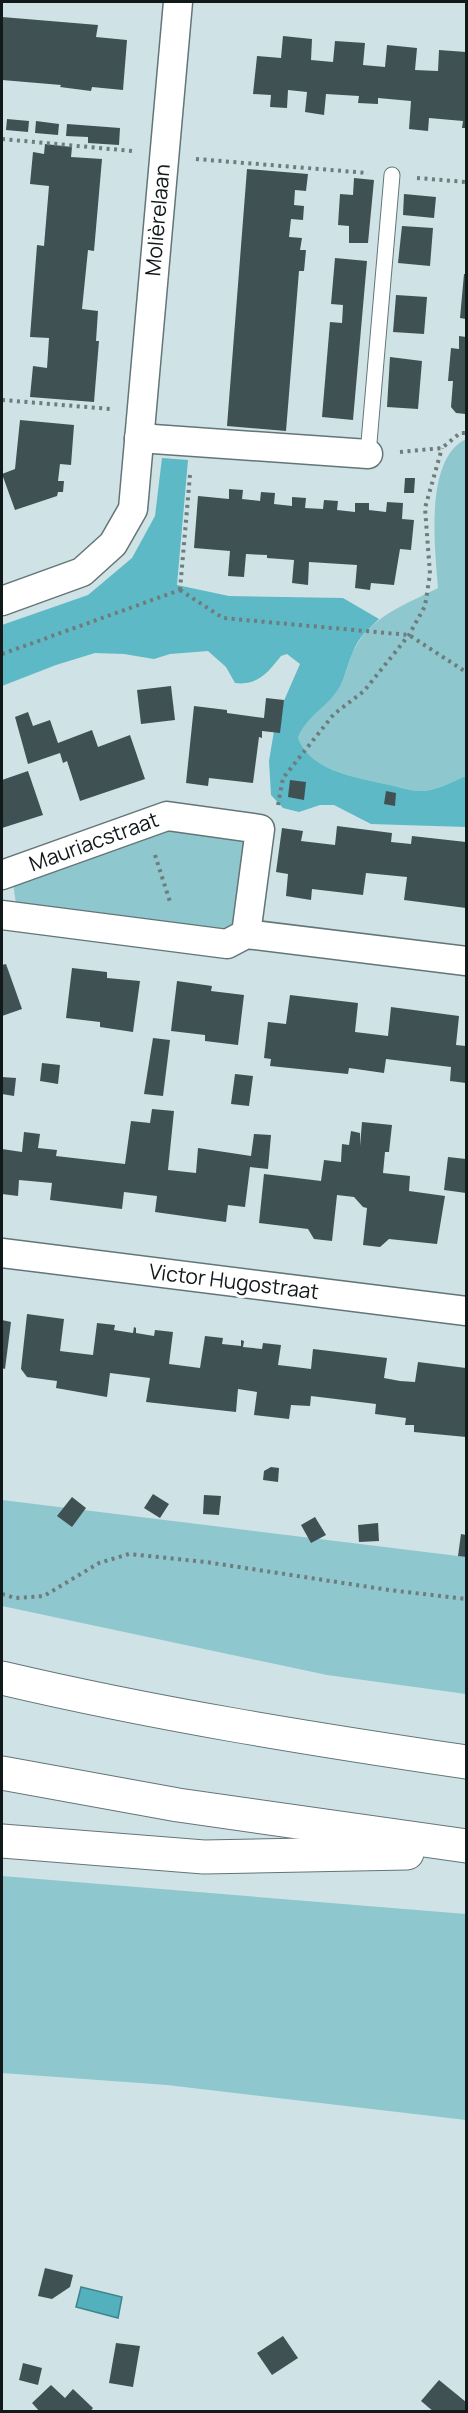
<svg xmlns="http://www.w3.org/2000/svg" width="468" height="2413" font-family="Manrope,sans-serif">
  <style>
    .green { fill: #8fc7cf }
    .forest { fill: #5db9c5 }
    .water { fill: #53b0bd; stroke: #40838c; stroke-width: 1.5 }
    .building { fill: #405153 }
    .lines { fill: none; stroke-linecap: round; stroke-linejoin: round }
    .service-casing { stroke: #637577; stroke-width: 17 }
    .minor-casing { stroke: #637577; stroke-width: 31 }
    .motorway-casing { stroke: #637577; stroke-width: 35 }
    .path { stroke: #6f7c7e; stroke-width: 4; stroke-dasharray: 3 4.5; stroke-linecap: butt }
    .service { stroke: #fff; stroke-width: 15 }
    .minor { stroke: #fff; stroke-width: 28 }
    .motorway { stroke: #fff; stroke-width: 33 }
    .labels { text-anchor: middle; stroke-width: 6; stroke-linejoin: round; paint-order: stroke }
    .street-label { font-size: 21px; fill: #12191a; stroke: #fff }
  </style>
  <rect width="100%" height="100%" fill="#cfe2e5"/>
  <g class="green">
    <path d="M466 439V776C451 782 435 792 417 791 407 790 396 786 385 784 354 777 311 771 298 738 305 718 324 709 336 692 346 679 347 664 354 650 370 616 407 604 438 588 435 549 424 459 466 439Z"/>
    <path d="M169 831 248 839 234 934 16 904 13 883Z"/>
    <path d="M2 1500 466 1557V1694L327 1675 2 1606Z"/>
    <path d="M2 1876 466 1914V2120L167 2085 2 2073Z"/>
  </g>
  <path class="forest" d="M162 458 188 460 177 585 229 596 343 598 379 619C368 629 358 638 353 652 346 667 345 682 334 695 322 710 305 719 298 738 311 771 354 777 385 784 396 786 407 790 417 791 435 792 451 782 466 776V827L371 824 334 805H320L299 812 283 808 271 795 269 761 276 719 300 664 287 654 281 656C268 672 258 686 235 683L226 667 208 651 170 654 154 659 124 654 95 653 56 665 2 686V625L88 595 132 558 155 516Z"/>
  <path class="water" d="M81 2287 122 2297 118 2318 76 2307Z"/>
  <g class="building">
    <path d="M2 17 98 25 96 37 127 40 123 90 92 87 91 91 60 87 61 85 2 80Z"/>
    <path d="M283 36 312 39 311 60 333 62 335 41 365 43 363 65 385 67 387 45 417 48 415 70 438 71 439 50 466 52V128H462L463 121 429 118 428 131 409 129 411 101 378 98V104L358 103 359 96 326 94 324 115 305 112 307 92 288 90 287 108 270 107 271 95 253 94 257 56 281 58Z"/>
    <path d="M7 119 29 121 28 132 6 130Z"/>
    <path d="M36 121 59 124 58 135 35 133Z"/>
    <path d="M67 124 120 128 119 145 88 143V137L66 136Z"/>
    <path d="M45 144 72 147 71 157 102 159 94 251 88 250 82 309 98 311 96 341H99L94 402 30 397 33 366 47 368 49 338 30 337 37 245 44 246 49 186 30 184 33 152 44 154Z"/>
    <path d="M247 169 308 174 306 191 295 190 294 205 304 206 303 220 291 219 289 237 302 238 300 250H306L304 271H299L286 431 227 426Z"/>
    <path d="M354 178 374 180 368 243H349V226L338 225 340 194 353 195Z"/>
    <path d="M404 194 436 197 434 218 403 215Z"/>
    <path d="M402 226 433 228 430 266 398 263Z"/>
    <path d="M335 258 367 261 353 420 322 417 330 322 342 323 343 305 331 304Z"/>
    <path d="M464 274H466V319L460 318Z"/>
    <path d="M396 295 427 297 424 334 393 332Z"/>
    <path d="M459 336 466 337V414L456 413 451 407 453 381H448L451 348 459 349Z"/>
    <path d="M390 357 422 361 418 409 387 407Z"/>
    <path d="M20 420 74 425 71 465 60 464 58 481H64L63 492H58L57 496 15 510 2 474 15 469Z"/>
    <path d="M405 478H415L414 493H404Z"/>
    <path d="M229 489 243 490 242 499 260 501 261 492 275 493 274 504 292 506V497L306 498 305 508 323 509 324 500 338 501 337 510 355 512V503H369V510L386 512 387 502 403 503 402 519 414 520 411 550 400 549 394 585 371 583 370 590 355 588 357 565 309 562 308 585 292 583 294 560 267 558V555L246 554 244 577 228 576 230 551 194 548 198 496 229 499Z"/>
    <path d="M171 686 175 720 141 724 137 690Z"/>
    <path d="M266 698 284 700 280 733 262 731V738L259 737 253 783 209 778 208 786 186 783 194 706 227 710V713L264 718Z"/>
    <path d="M28 712 33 726 50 720 58 743 92 730 98 747 130 735 145 779 80 801 67 761 63 763 60 753 28 764 15 717Z"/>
    <path d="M28 771 43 815 2 828V780Z"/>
    <path d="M290 780 306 782 304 800 288 797Z"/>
    <path d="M386 791 396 793 395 806 384 804Z"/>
    <path d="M337 826 392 833 391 842 411 844 412 836 466 842V908L404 900 407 877 366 873 363 895 312 889 311 900 286 896 288 874 276 872 282 828 303 831 301 841 335 845Z"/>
    <path d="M6 964 22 1009 2 1016V965Z"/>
    <path d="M72 968 107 972V978L140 981 133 1032 100 1027V1022L66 1018Z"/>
    <path d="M177 981 212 986 211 991 244 995 238 1045 205 1041V1035L171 1031Z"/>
    <path d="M290 995 358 1003 355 1032 388 1036 391 1007 459 1016 456 1045 466 1046V1083L450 1081 451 1067 386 1059 384 1073 349 1068 348 1074 270 1066 271 1059 264 1058 268 1022 286 1024Z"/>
    <path d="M153 1038 170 1040 163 1096 144 1094Z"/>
    <path d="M42 1063 60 1065 58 1084 40 1081Z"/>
    <path d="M235 1074 253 1076 249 1106 231 1104Z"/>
    <path d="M2 1077 16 1078 14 1096 2 1094Z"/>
    <path d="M152 1109 174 1111 168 1170 196 1173 198 1148 251 1156 254 1134 271 1135 268 1169 250 1167 245 1207 228 1205 226 1222 155 1212 157 1196 124 1192 122 1209 50 1200 52 1183 19 1180 18 1196 2 1194V1149L22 1152 24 1132 40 1134 38 1148 57 1150 56 1156 125 1164 131 1121 150 1123Z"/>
    <path d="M362 1122 392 1125 389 1152H385L383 1173 410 1176 409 1191 445 1196 437 1244 389 1239 380 1247 363 1245 367 1208 363 1207 354 1197 337 1195 332 1241 314 1239 308 1229 259 1223 264 1174 321 1181 324 1160 341 1162 342 1144 349 1145 351 1131 360 1133V1146Z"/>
    <path d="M448 1157 466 1159V1193L444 1190Z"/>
    <path d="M27 1314 64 1319 60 1351 76 1353 93 1355 97 1323 115 1325 114 1330 133 1333 134 1327 136 1328V1333L154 1336 155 1330 173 1332 169 1364 200 1368 205 1336 223 1338 222 1344 241 1346V1340L244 1341 243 1347 262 1349 263 1343 281 1345 278 1365 295 1367 311 1369 313 1349 387 1358 384 1378 400 1381 415 1382 418 1362 466 1368V1437L414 1432V1425H405L406 1418 375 1414 376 1404 344 1400 311 1396 310 1406 291 1405 289 1419 254 1415 257 1392 238 1389 236 1412 146 1402 150 1378 110 1373 107 1397 56 1388 57 1381 27 1377 21 1369Z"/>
    <path d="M2 1320 11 1322 5 1369 2 1368Z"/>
    <path d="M271 1467 279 1468 278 1482 263 1480 264 1471Z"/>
    <path d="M153 1494 169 1504 160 1518 144 1508Z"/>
    <path d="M204 1495 221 1496 219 1515 203 1514Z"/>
    <path d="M72 1497 86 1508 72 1527 57 1516Z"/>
    <path d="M315 1517 326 1535 311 1543 301 1525Z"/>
    <path d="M378 1523 379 1541 359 1542 358 1525Z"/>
    <path d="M461 1534 466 1535V1557L458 1556Z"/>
    <path d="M45 2268 73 2275 70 2287 52 2299 38 2296Z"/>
    <path d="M283 2336 298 2358 272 2375 257 2353Z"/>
    <path d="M116 2343 140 2346 133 2387 109 2383Z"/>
    <path d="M23 2363 42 2368 38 2385 19 2380Z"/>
    <path d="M439 2380 466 2402V2412H434L421 2401Z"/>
    <path d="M51 2385 65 2398 73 2389 93 2408 90 2412H40L32 2403Z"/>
  </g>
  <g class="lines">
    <g class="service-casing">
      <path id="service" d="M368 454 392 175"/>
    </g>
    <g class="minor-casing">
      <g id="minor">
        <path d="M139 438 368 454"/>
        <path d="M2 601 82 572 113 544 133 509 178 2"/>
        <path d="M2 875 167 816 260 829 246 934"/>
        <path d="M2 915 227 944 246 934 466 961"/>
        <path d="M2 1253 466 1311"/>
      </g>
    </g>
    <g class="motorway-casing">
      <g id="motorway">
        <path d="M2 1678C155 1714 311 1739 466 1762"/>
        <path d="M2 1773 178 1805 466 1846"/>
        <path d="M2 1841 204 1857 407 1853"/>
      </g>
    </g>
    <g class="path">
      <path d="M2 139 132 151"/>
      <path d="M196 159 368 173"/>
      <path d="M417 178 466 182"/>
      <path d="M2 400 111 409"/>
      <path d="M400 452 442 448 460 433H466"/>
      <path d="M180 590 223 618 409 635 466 672"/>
      <path d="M180 590 190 475"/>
      <path d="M2 654 180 590"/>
      <path d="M278 805 283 778 334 714 364 691 409 635 425 606 430 574 425 508 442 448"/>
      <path d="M155 855 171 905"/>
      <path d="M2 1594 15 1598 44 1596 99 1563 129 1554 206 1562 389 1590 466 1599"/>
    </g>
    <use href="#service" class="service"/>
    <use href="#minor" class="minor"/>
    <use href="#motorway" class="motorway"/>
  </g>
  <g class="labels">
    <g class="street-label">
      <text transform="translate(158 220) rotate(-85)" y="7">Molièrelaan</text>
      <text transform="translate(94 842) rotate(-20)" y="7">Mauriacstraat</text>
      <text transform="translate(234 1282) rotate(7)" y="7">Victor Hugostraat</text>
    </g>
  </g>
  <rect width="468" height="2413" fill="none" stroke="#12191a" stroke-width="6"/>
</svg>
